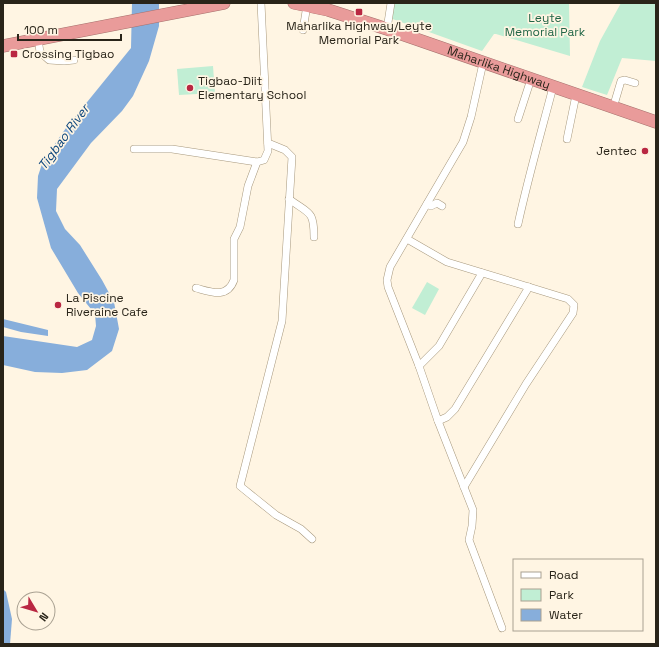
<svg xmlns="http://www.w3.org/2000/svg" width="659" height="647" font-family="'Space Grotesk',sans-serif">
  <style>
    .green { fill: #c1eed4 }
    .water { fill: #87aedb }
    .lines { fill: none; stroke-linecap: round; stroke-linejoin: round }
    .street-casing { stroke: #a7987d; stroke-width: 8 }
    .highway-casing { stroke: #a6716d; stroke-width: 13 }
    .street { stroke: #fff; stroke-width: 7 }
    .highway { stroke: #e99b9a; stroke-width: 12 }
    .poi-dot { fill: #b92742; stroke: #fff5e3; stroke-width: 1.5 }
    .labels { text-anchor: middle; stroke-width: 3.5; stroke-linejoin: round; paint-order: stroke }
    .park-label { font-size: 12px; fill: #216647; stroke: #fff5e3 }
    .poi-label { font-size: 12px; fill: #292419; stroke: #fff5e3; text-anchor: start }
    .street-label { font-size: 12px; fill: #292419; stroke: #fff5e3 }
    .water-label { font-size: 13px; font-style: italic; fill: #10487e; stroke: #fff5e3 }
  </style>
  <rect width="100%" height="100%" fill="#fff5e3"/>
  <g class="green">
    <path d="M388 3H569L570 56 496 34H494L482 51 387 17Z"/>
    <path d="M621 3H656V61L622 58 607 95 582 87 600 41Z"/>
    <path d="M213 66 215 93 179 95 177 69Z"/>
    <path d="M427 282 439 289 425 315 412 308Z"/>
  </g>
  <g class="water">
    <path d="M132 3H159V26L149 61 133 96 122 111 91 143 57 189 56 211 65 229 80 245 102 280 114 302 119 329 112 351 87 370 62 373 35 372 3 365V336L77 347 92 340 96 326 95 314 78 293 51 248 37 198 38 176 43 161 66 128 131 48Z"/>
    <path d="M3 319 48 330V336L21 332 3 327Z"/>
    <path d="M3 589 6 592 12 619 10 644H3Z"/>
  </g>
  <g class="lines">
    <g class="street-casing">
      <g id="street">
        <path d="M387 29 391 3"/>
        <path d="M303 30 307 5"/>
        <path d="M38 39 40 52 49 60 64 61 74 60"/>
        <path d="M613 108 621 81 625 80 635 83"/>
        <path d="M518 119 531 79"/>
        <path d="M567 139 576 95"/>
        <path d="M268 143 285 150 292 157 282 321 240 486 276 515 301 529 312 539"/>
        <path d="M134 149H172L257 162 264 160 268 151 261 3"/>
        <path d="M289 199C309 214 314 210 314 237"/>
        <path d="M427 204 431 206 437 203 442 206"/>
        <path d="M518 224C528 178 541 133 553 87"/>
        <path d="M407 239 447 262 568 299 574 305 573 313 526 384 464 487"/>
        <path d="M482 273 439 346 419 366 438 421 473 510 472 526 469 540 502 628"/>
        <path d="M196 288C211 292 227 299 234 280V239L240 227 248 186 257 162"/>
        <path d="M419 366 388 287 387 280 390 267 463 142 471 117 483 63"/>
        <path d="M438 421 447 417 455 409 529 287"/>
      </g>
    </g>
    <g class="highway-casing">
      <g id="highway">
        <path id="s1" d="M294 3 328 10 387 29 656 122"/>
        <path d="M3 46 224 3"/>
      </g>
    </g>
    <use href="#street" class="street"/>
    <use href="#highway" class="highway"/>
  </g>
  <g class="poi-dot">
    <rect x="355" y="8" width="8" height="8" rx="2"/>
    <rect x="10" y="50" width="8" height="8" rx="2"/>
    <circle cx="190" cy="88" r="4"/>
    <circle cx="645" cy="151" r="4"/>
    <circle cx="58" cy="305" r="4"/>
  </g>
  <g class="labels">
    <g class="park-label">
      <text x="545" y="22">Leyte<tspan x="545" dy="14">Memorial Park</tspan></text>
    </g>
    <g class="poi-label">
      <text x="359" y="30" text-anchor="middle">Maharlika Highway/Leyte<tspan x="359" dy="14">Memorial Park</tspan></text>
      <text x="22" y="58">Crossing Tigbao</text>
      <text x="198" y="85">Tigbao-Diit<tspan x="198" dy="14">Elementary School</tspan></text>
      <text x="637" y="155" text-anchor="end">Jentec</text>
      <text x="66" y="302">La Piscine<tspan x="66" dy="14">Riveraine Cafe</tspan></text>
    </g>
    <g class="street-label">
      <text dy="4" stroke="none"><textPath href="#s1" startOffset="215">Maharlika Highway</textPath></text>
    </g>
    <g class="water-label">
      <text transform="translate(63 137) rotate(-54)" y="5">Tigbao River</text>
    </g>
  </g>
  <rect width="659" height="647" fill="none" stroke="#292419" stroke-width="8"/>
  <rect x="513" y="559" width="130" height="72" fill="#fff5e3" stroke="#a9a192"/>
  <rect x="521" y="572" width="20" height="6" fill="#ffffff" stroke="#a9a192"/>
  <text x="549" y="579" font-size="12" fill="#292419">Road</text>
  <rect x="521" y="589" width="20" height="12" fill="#c1eed4" stroke="#a9a192"/>
  <text x="549" y="599" font-size="12" fill="#292419">Park</text>
  <rect x="521" y="609" width="20" height="12" fill="#87aedb" stroke="#a9a192"/>
  <text x="549" y="619" font-size="12" fill="#292419">Water</text>
  <g transform="translate(36 611) rotate(128)"><circle r="19" fill="#fff5e3" stroke="#a9a192"/>
  <path d="M0-3L7 15L0 10L-7 15Z" fill="#b92742"/>
  <text y="-6" font-size="11" font-weight="bold" text-anchor="middle" fill="#292419">N</text>
  </g>
  <path d="M18 34v6h103v-6" fill="none" stroke="#292419" stroke-width="2"/>
  <text x="24" y="34" font-size="12" fill="#292419" stroke="#fff5e3" stroke-width="3" paint-order="stroke">100 m</text>
</svg>
